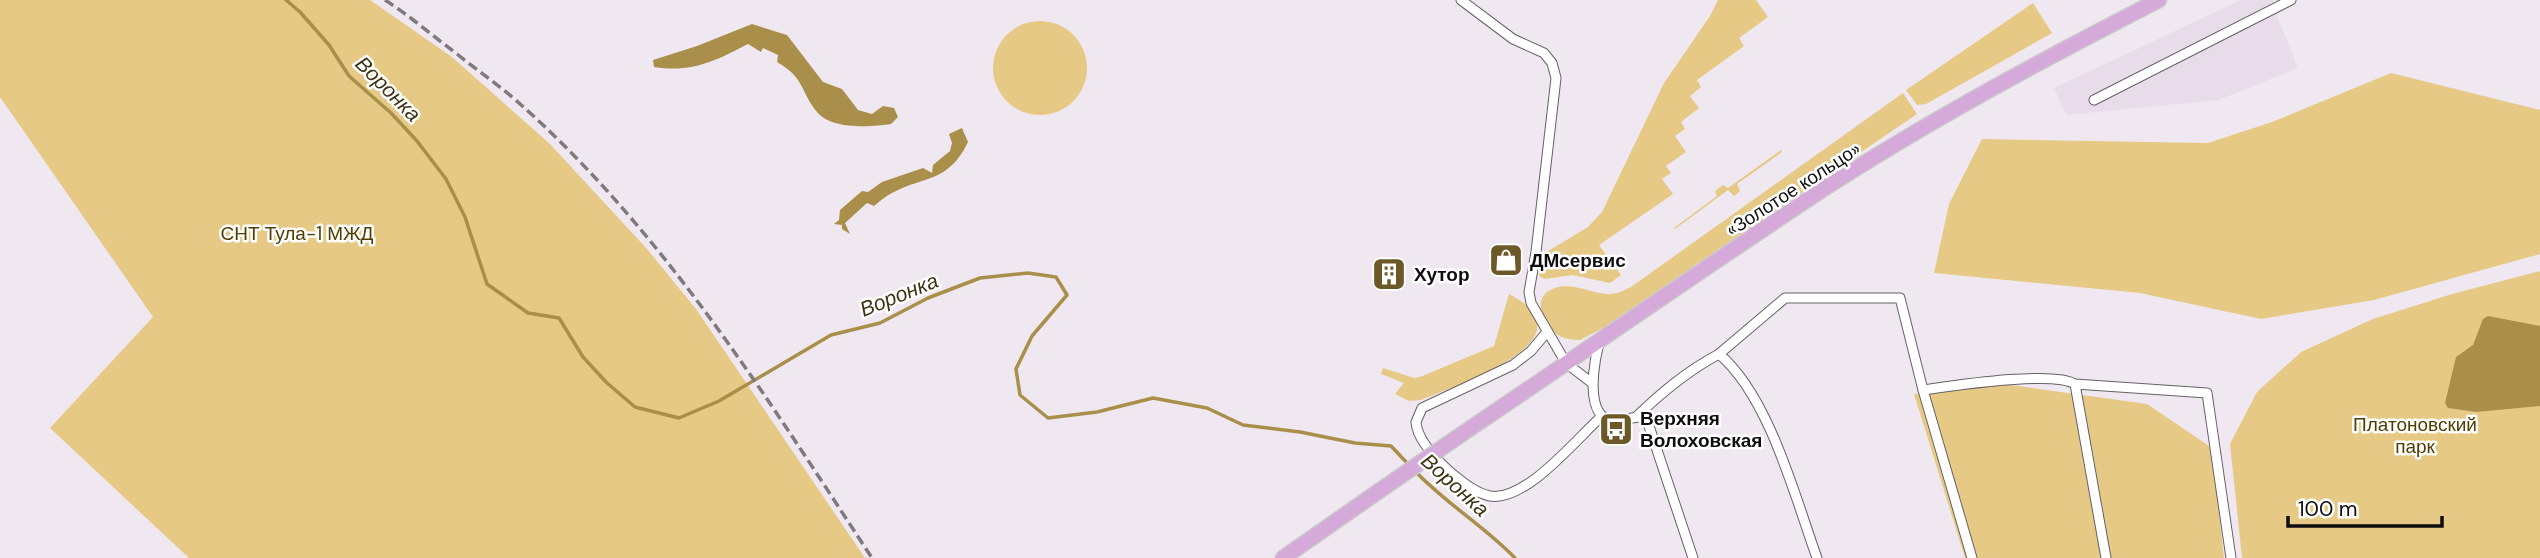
<svg xmlns="http://www.w3.org/2000/svg" width="2540" height="558" font-family="'DM Sans',sans-serif">
  <style>
    .built { fill: #e9dcea }
    .green { fill: #e5c984 }
    .water { fill: #aa8f4b }
    .lines { fill: none; stroke-linecap: round; stroke-linejoin: round }
    .stream { stroke: #aa8f4b; stroke-width: 3.5 }
    .minor-casing { stroke: #676068; stroke-width: 11 }
    .primary-casing { stroke: #cacaca; stroke-width: 17 }
    .minor { stroke: #fff; stroke-width: 9 }
    .primary { stroke: #d5a9d9; stroke-width: 14 }
    .rail { stroke: #7f7a7f; stroke-width: 3.5; stroke-dasharray: 10 5; stroke-linecap: butt }
    .primary-bridge-casing { stroke: #cacaca; stroke-width: 17; stroke-linecap: butt }
    .primary-bridge { stroke: #d5a9d9; stroke-width: 14 }
    .labels { text-anchor: middle; stroke-width: 5; stroke-linejoin: round; paint-order: stroke }
    .street-label { font-size: 19px; fill: #0f0d10; stroke: #fff }
    .park-label { font-size: 19px; fill: #503d02; stroke: #fff }
    .poi-label { font-size: 19px; font-weight: bold; fill: #0f0d10; stroke: #fff; text-anchor: start }
    .water-label { font-size: 21px; font-style: italic; fill: #3f3314; stroke: #fff }
  </style>
  <rect width="100%" height="100%" fill="#f0e8f0"/>
  <path class="built" d="M2241 0H2273L2276 6 2274 8 2298 68 2219 100 2066 115 2054 88Z"/>
  <g class="green">
    <path d="M0 0H370L452 57 550 144 647 249 696 309 865 558H189L50 428 153 317 0 97Z"/>
    <path d="M1718 0H1756L1768 17 1739 38 1744 46 1697 80 1701 87 1690 96 1699 108 1681 122 1685 129 1675 136 1686 152 1666 166 1671 173 1662 179 1673 194 1599 245 1621 275 1610 283 1573 275 1545 279 1540 277 1538 270 1540 256 1588 227 1602 212 1664 83 1710 16Z"/>
    <path d="M2033 3 2052 33 1926 104 1917 105 1906 90Z"/>
    <circle cx="1040" cy="68" r="47"/>
    <path d="M2391 73 2540 110V254L2374 300 2261 319 2140 293 1934 273 1949 204 1982 139 2208 143 2272 122Z"/>
    <path d="M1903 93 1917 114 1603 328 1580 340C1573 340 1564 339 1558 335 1547 328 1533 304 1546 293 1565 277 1590 294 1610 294 1618 294 1624 290 1631 287Z"/>
    <path d="M1781 150 1782 152 1737 184 1740 191 1734 196 1728 190 1675 229 1674 228 1717 196 1715 191 1723 185 1728 188Z"/>
    <path d="M2540 271V558H2242L2230 444 2257 392 2301 352 2373 319 2452 294Z"/>
    <path d="M1509 294C1597 340 1456 385 1421 400L1409 401 1395 394 1404 383 1381 374 1383 368 1414 378 1420 377 1494 346Z"/>
    <path d="M2004 384 2147 404 2212 448 2224 558H1965L1914 394Z"/>
  </g>
  <g class="water">
    <path d="M752 24 787 35 823 82 842 89 858 110 872 114 883 106 894 108 898 117 891 124C871 127 832 130 817 112 800 91 805 78 777 62L778 55 763 48 761 52 748 44C715 61 692 73 654 67L653 60 697 46Z"/>
    <path d="M962 128 968 142C948 183 926 175 892 193 886 196 880 201 874 206L867 203 845 223 850 234 842 229V225L834 224 839 220 840 210 862 191 868 192 882 182 923 168 932 173 933 165 950 151 952 143 949 134Z"/>
    <path d="M2488 316 2540 326V406L2476 412 2448 408 2445 403 2456 357 2473 345 2483 319Z"/>
  </g>
  <g class="lines">
    <g class="stream">
      <path d="M286 0 300 12 329 45 349 76 391 113 417 141 446 179 465 217 487 284 528 313 559 318 583 357 607 383 635 407 679 418 719 401 831 335 880 323 928 298 980 278 1028 273 1056 277 1067 295 1032 336 1016 369 1020 395 1048 418 1097 412 1153 398 1207 408 1243 425 1300 432 1355 443 1391 446 1409 465"/>
      <path d="M1414 470C1445 503 1484 526 1515 558"/>
    </g>
    <g class="minor-casing">
      <g id="minor">
        <path d="M1461 0 1513 39 1544 53 1552 63 1556 78 1536 252 1529 292 1531 303 1566 363 1592 383"/>
        <path d="M2094 100 2291 0"/>
        <path d="M1547 332 1531 351 1513 365 1422 408 1416 422C1417 440 1436 459 1449 471 1461 481 1475 493 1490 496 1526 502 1576 439 1602 416"/>
        <path d="M1600 341C1594 359 1583 419 1614 421 1627 422 1636 413 1647 420L1693 558"/>
        <path d="M1719 354 1785 298H1900L1923 390 1972 558"/>
        <path d="M2075 384 2106 558"/>
        <path d="M1923 390C1952 386 2053 370 2075 384L2207 393 2231 558"/>
        <path d="M1636 417C1662 392 1687 371 1719 354 1769 396 1795 497 1817 558"/>
      </g>
    </g>
    <g class="primary-casing">
      <g id="primary">
        <path d="M1462 434C1582 353 1701 270 1822 190 1930 120 2044 59 2159 0"/>
        <path d="M1283 558 1379 491"/>
      </g>
    </g>
    <use href="#minor" class="minor"/>
    <use href="#primary" class="primary"/>
    <path class="rail" d="M385 0C410 16 433 36 457 54 478 71 500 86 519 103 664 232 767 398 872 558"/>
    <g class="primary-bridge-casing">
      <path id="primary-bridge" d="M1379 491 1462 434"/>
    </g>
    <use href="#primary-bridge" class="primary-bridge"/>
  </g>
  <defs>
    <g id="shop-square" transform="scale(1.75)"><rect x="-9" y="-9" width="18" height="18" rx="4" fill="#6d5928" stroke="#fff"/><path d="M-5-2.5h2.3a2.7 3.5 0 0 1 5.4 0H5L5.5 6h-11ZM-1.5-2.5h3a1.5 2.3 0 0 0-3 0Z" fill="#fff"/></g>
    <g id="building-square" transform="scale(1.75)"><rect x="-9" y="-9" width="18" height="18" rx="4" fill="#6d5928" stroke="#fff"/><path d="M-4-6H4V6H1V3H-1V6H-4ZM-2.5-4.3h1.7v1.8h-1.7ZM.8-4.3h1.7v1.8H.8ZM-2.5-1h1.7V.8h-1.7ZM.8-1h1.7V.8H.8Z" fill="#fff"/></g>
    <g id="bus-square" transform="scale(1.75)"><rect x="-9" y="-9" width="18" height="18" rx="4" fill="#6d5928" stroke="#fff"/><path d="M-5-6H5V4H4V6H2V4H-2V6H-4V4H-5ZM-3.5-4V0h7V-4ZM-3.5 1.2v1.5H-2V1.2ZM2 1.2v1.5H3.5V1.2Z" fill="#fff"/></g>
  </defs>
  <g fill-rule="evenodd">
    <use href="#shop-square" x="1506" y="260"/>
    <use href="#building-square" x="1389" y="274"/>
    <use href="#bus-square" x="1616" y="429"/>
  </g>
  <g class="labels">
    <g class="street-label">
      <text transform="translate(1793 189) rotate(-33)" y="7">«Золотое кольцо»</text>
    </g>
    <g class="park-label">
      <text x="297" y="240">СНТ Тула-1 МЖД</text>
      <text x="2415" y="431">Платоновский<tspan x="2415" dy="22">парк</tspan></text>
    </g>
    <g class="poi-label">
      <text x="1530" y="267">ДМсервис</text>
      <text x="1414" y="281">Хутор</text>
      <text x="1640" y="425">Верхняя<tspan x="1640" dy="22">Волоховская</tspan></text>
    </g>
    <g class="water-label">
      <text transform="translate(388 89) rotate(45)" y="7">Воронка</text>
      <text transform="translate(899 295) rotate(-22)" y="7">Воронка</text>
      <text transform="translate(1455 485) rotate(42)" y="7">Воронка</text>
    </g>
  </g>
  <path d="M2288 516v10h154v-10" fill="none" stroke="#0f0d10" stroke-width="3.5"/>
  <text x="2298" y="516" font-size="21" fill="#0f0d10" stroke="#ffffff" stroke-width="5" paint-order="stroke">100 m</text>
</svg>
